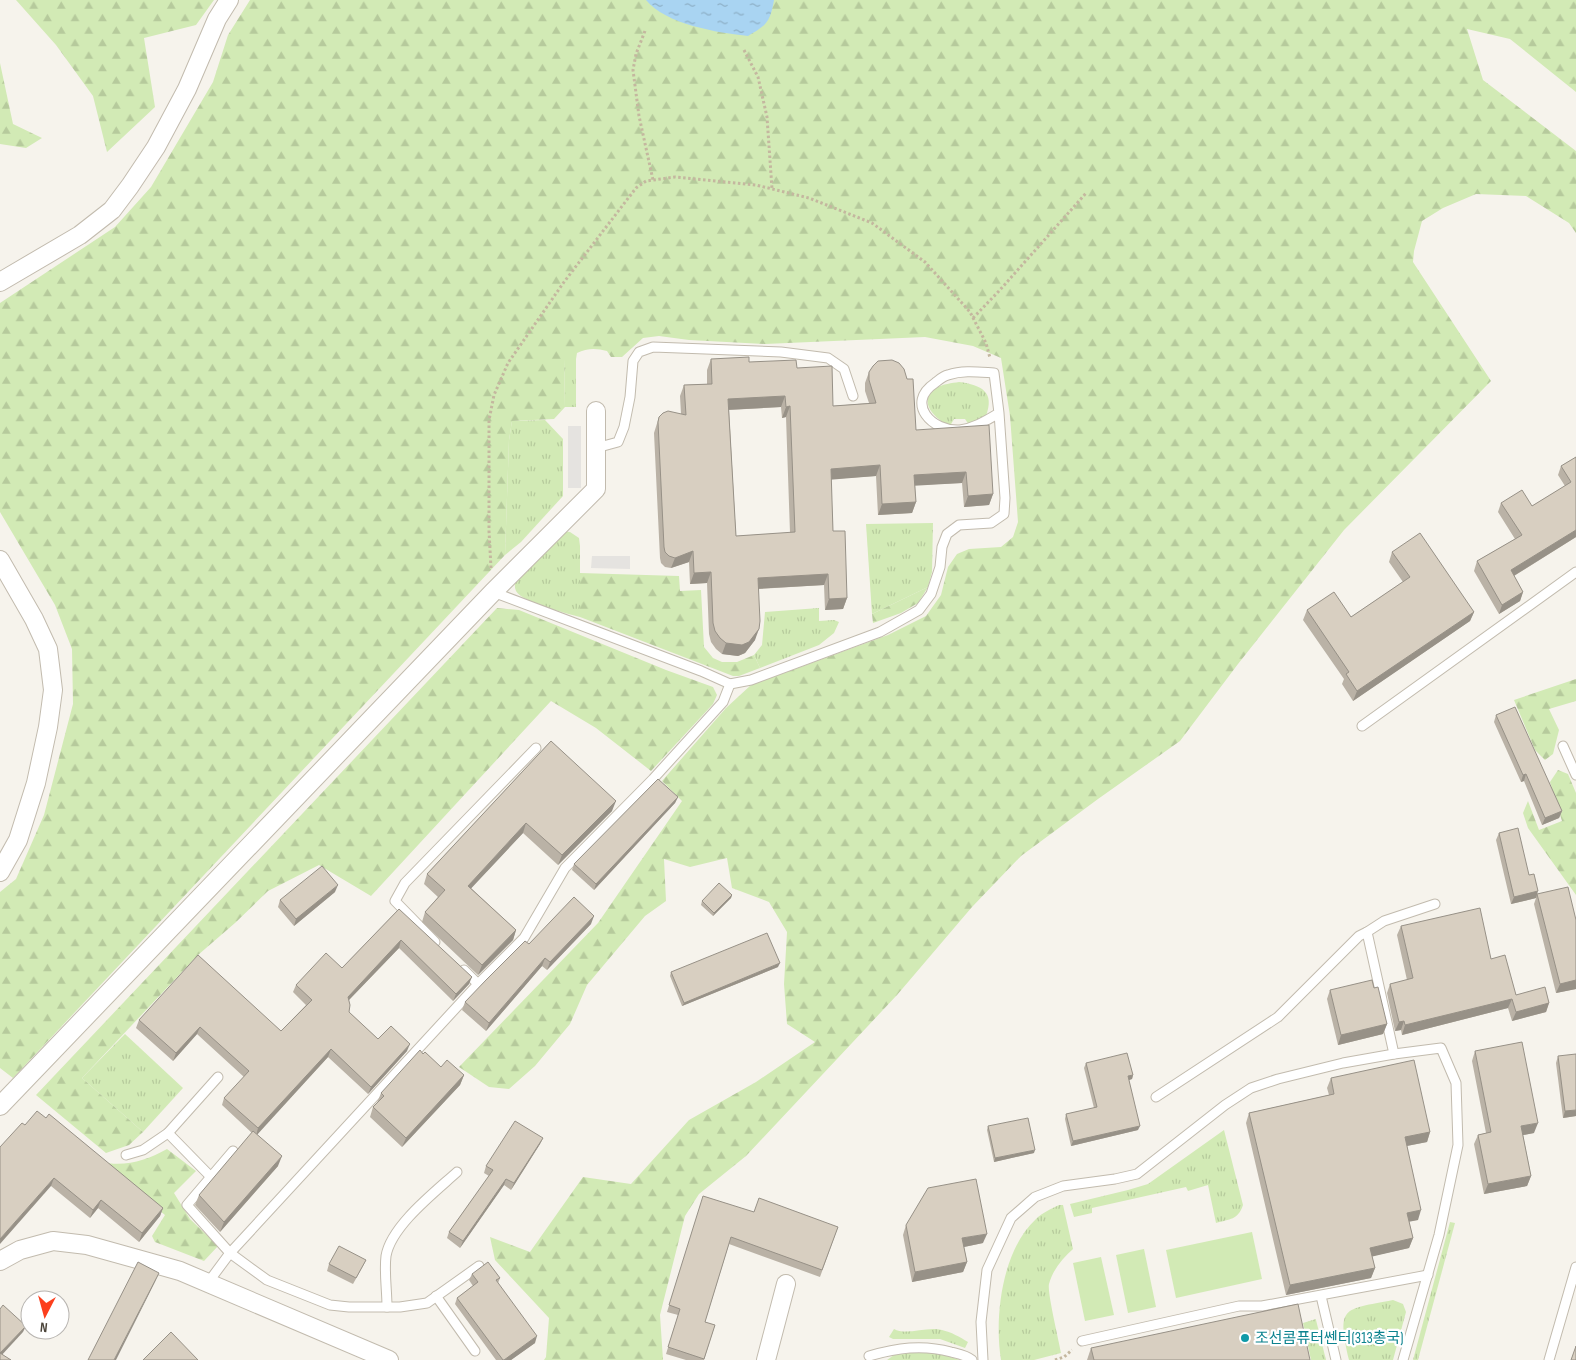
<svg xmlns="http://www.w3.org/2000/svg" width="1576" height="1360" font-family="'Sofia Sans Condensed','Noto Sans KR',sans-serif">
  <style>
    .grass { fill: url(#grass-tufts) }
    .forest { fill: url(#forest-firs) }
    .pitch { fill: #d2eab5 }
    .parking { fill: #e5e3e0 }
    .water { fill: url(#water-ripples) }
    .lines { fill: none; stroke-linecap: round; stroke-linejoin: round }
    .service-casing { stroke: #c2bbae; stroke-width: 11 }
    .minor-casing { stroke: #c2bbae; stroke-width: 20 }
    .path { stroke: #c4b79f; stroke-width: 3; stroke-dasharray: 2.5 2.5; stroke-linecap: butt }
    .service { stroke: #fff; stroke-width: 9 }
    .minor { stroke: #fff; stroke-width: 18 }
    .wall { fill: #bab2a6; fill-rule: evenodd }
    .shaded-wall { fill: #979187 }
    .building { fill: #d8cfc1; stroke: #979187; fill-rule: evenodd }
    .culture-dot { fill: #0f9aa8; stroke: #fff; stroke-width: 2 }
    .labels { text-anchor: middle; stroke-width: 4.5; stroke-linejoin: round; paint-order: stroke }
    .culture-label { font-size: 15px; fill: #0d838f; stroke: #fff; text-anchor: start }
  </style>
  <defs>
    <pattern id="grass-tufts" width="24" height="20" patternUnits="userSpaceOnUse" patternTransform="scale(1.25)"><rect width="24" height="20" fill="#d2eab5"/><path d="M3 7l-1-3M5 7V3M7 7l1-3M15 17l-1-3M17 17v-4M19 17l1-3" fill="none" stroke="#b6ca9c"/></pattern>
    <pattern id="forest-firs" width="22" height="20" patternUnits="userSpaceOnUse" patternTransform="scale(1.25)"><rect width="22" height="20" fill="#d2eab5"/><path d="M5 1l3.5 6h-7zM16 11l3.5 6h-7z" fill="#b6ca9c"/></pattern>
    <pattern id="water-ripples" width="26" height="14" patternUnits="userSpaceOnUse" patternTransform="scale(1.25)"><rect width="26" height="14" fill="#a9d4f2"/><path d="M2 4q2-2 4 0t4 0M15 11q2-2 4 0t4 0" fill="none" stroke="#8caec5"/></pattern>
  </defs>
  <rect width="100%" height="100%" fill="#f6f3ec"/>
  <g class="grass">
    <path d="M564 359H576V407H565Z"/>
    <path d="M959 382C982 385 995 392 986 416L969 425 965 419H954L950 426C936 420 916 401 936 388 943 384 952 383 959 382Z"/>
    <path d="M545 420 563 439V496L521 542 505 555 509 440 512 421Z"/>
    <path d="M933 523 932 572 928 587 872 614 866 524Z"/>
    <path d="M563 531 570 532 579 538 580 546V617C566 613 523 603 516 591 514 587 515 583 516 579Z"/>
    <path d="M819 608V621L834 620 839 622 834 633 819 645 760 668 754 655 762 645 765 612Z"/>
    <path d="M125 1034 183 1088 143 1132 82 1078Z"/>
    <path d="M1224 1130 1243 1205C1238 1220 1230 1219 1216 1223L1208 1185 1188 1191 1186 1187 1092 1208V1213L1074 1217 1070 1204 1128 1190 1148 1184Z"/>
    <path d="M1059 1205H1063L1073 1249C1063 1258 1053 1269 1049 1284 1047 1292 1059 1341 1061 1353L1034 1360H1001C994 1317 1002 1250 1036 1219 1042 1213 1051 1209 1059 1205Z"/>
    <path d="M1450 1222 1455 1223 1418 1360H1413Z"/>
    <path d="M1393 1300 1403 1304 1406 1312 1393 1360H1349C1337 1306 1342 1310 1393 1300Z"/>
    <path d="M1316 1319V1320L1326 1360H1311L1303 1323Z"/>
    <path d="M894 1329C906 1336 927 1326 942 1330 951 1332 960 1337 968 1342L965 1348 940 1339H893L889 1337Z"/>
    <path d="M909 1351 941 1354 960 1360H887L894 1355Z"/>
  </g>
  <g class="forest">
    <path d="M16 0H214L196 25 144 38 155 107 107 152 93 96 56 45Z"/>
    <path d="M250 0H1576V92L1510 39 1467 29 1483 80 1576 151V233L1569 223 1526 196 1476 194 1443 208 1422 221 1414 251 1413 262 1491 381 1344 530 1238 664 1180 741 1098 799 1021 856 972 907 897 995 746 1156 699 1194 685 1216 660 1315 663 1360H544L546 1357 549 1318 495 1260 490 1237 530 1252 583 1177 631 1184 689 1120 756 1082 815 1042 787 1024 784 984 787 932 769 902 732 888 727 858 690 867 664 859 666 901 645 916 587 985 570 1024 535 1066 509 1089 489 1087 459 1067 598 923 682 801 662 781 726 708 751 685 888 635 926 616 941 595 948 567 957 554 969 549 1001 547 1013 537 1018 522 1010 416 1001 358 973 346 925 337 765 344 689 340 659 336 643 338 622 357H611L607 351C596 348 587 348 577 353L576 359H564L565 407 554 419 512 421 509 440 505 555 13 1078 0 1068V892L16 879 44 815 73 704 72 649 55 605 0 512V303L115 227 151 187 213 82 228 35Z"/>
    <path d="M0 63 13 124 42 138 26 148 0 144Z"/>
    <path d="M580 573 679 576 680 591 701 590 704 647 713 658 722 662H737L754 655 760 668 739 676H733L580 617Z"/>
    <path d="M928 587 918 603 901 613 873 623 872 614Z"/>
    <path d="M497 608 519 610 666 670 713 687 717 695 713 704 651 771 596 728 551 701 371 896 319 865 268 891 235 923 198 955 82 1078 143 1132 129 1145 106 1153 36 1095Z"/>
    <path d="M1576 679V701L1549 709 1559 730 1553 754 1545 760 1535 750 1514 700Z"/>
    <path d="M1558 770 1568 774 1576 793V895L1528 828 1523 813 1528 801 1539 830 1562 821 1550 782Z"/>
    <path d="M167 1149 196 1171 174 1193 190 1219 218 1246 204 1261 155 1242 152 1236 165 1215 100 1162C126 1167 145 1161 167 1149Z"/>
  </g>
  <g class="pitch">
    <path d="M1252 1232 1262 1279 1176 1298 1166 1250Z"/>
    <path d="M1144 1249 1156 1307 1128 1313 1116 1255Z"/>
    <path d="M1101 1257 1114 1315 1085 1321 1073 1263Z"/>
  </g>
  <g class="parking">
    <rect x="568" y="426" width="13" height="62"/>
    <path d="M592 556H630V569L591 568Z"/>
  </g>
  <path class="water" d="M646 0H774C770 22 767 25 748 36 718 33 665 24 646 0Z"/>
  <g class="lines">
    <g class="service-casing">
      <g id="service">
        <path d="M596 448 618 442 624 427 630 397 633 361 639 352 653 347 781 352 828 358 844 369 853 396"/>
        <path d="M493 592 701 671 730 684 751 680 880 632 919 610 931 594 940 567 942 547 947 534 959 525 991 523 1004 514 1005 498 999 413 994 373C978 372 963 370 948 375 943 376 939 380 935 383 905 403 932 432 960 430 975 428 987 420 999 413"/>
        <path d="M1362 726 1576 572"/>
        <path d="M1563 746 1576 775"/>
        <path d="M435 942 395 901 405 883 536 748"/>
        <path d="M478 984 524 938 565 868 653 779 723 702 730 684"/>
        <path d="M1394 1054 1367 932 1384 921 1435 904"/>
        <path d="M1156 1097 1278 1017 1359 936 1367 932"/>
        <path d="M168 1133 211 1177"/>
        <path d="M233 1151 187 1205 230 1253 267 1280 330 1305 349 1307H400L427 1303 479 1266"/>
        <path d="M126 1155 143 1150 168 1133 218 1077"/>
        <path d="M207 1284 230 1253 478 984 464 970"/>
        <path d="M436 1296 475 1351"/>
        <path d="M1321 1296 1336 1360"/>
        <path d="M387 1307C387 1290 384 1272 386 1256 391 1226 435 1192 457 1172"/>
        <path d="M1082 1341 1239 1306H1262L1428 1275"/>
        <path d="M869 1356C897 1348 922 1344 951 1352 959 1354 966 1355 972 1360"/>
        <path d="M983 1360 981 1322 987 1270 1011 1218 1035 1197 1063 1186 1115 1179 1137 1174 1225 1105 1251 1088 1278 1079 1343 1063 1394 1054 1441 1048 1456 1083 1458 1145 1439 1235 1403 1360"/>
        <path d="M1549 1360 1576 1267"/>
      </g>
    </g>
    <g class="minor-casing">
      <g id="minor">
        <path d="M0 282 80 235 112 210 130 186 156 147 187 89 217 19 229 0"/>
        <path d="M0 560 34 619 48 649 53 690 48 727 36 783 18 840 0 872"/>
        <path d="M0 1106 493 592 596 489V411"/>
        <path d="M0 1261 20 1250 53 1241 87 1245 180 1271 389 1360"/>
        <path d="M766 1360 786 1284"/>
      </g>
    </g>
    <g class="path">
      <path d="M645 31 636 54 633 70 639 116 653 180"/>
      <path d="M744 50 758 77 767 117 772 189"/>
      <path d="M973 318 999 291 1087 192"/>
      <path d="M491 568 489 531V420L494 395 508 363 564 282 636 188 646 181 675 177 756 185 809 198 872 223 925 262 970 312 986 343 990 358"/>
      <path d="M1055 1360 1064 1357 1072 1350"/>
    </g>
    <use href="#service" class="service"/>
    <use href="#minor" class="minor"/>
  </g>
  <g class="wall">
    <path d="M711 359 749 362 797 368 833 406 869 403 865 391V383L869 372 916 430 993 494 989 505 964 507 962 483 915 485 916 502 912 513 878 515 876 476 831 479 833 531 847 598 843 609 825 610 824 585 758 589 755 640 745 653 738 656 722 654 716 649 711 642 709 634 707 583 690 584 689 562 671 568 665 567 661 563 660 558 654 433 659 417 681 414 680 396 684 385 707 384V370ZM781 407 782 418 786 417 790 533 736 536 729 410Z"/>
    <path d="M1576 457V537L1514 576 1523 592 1520 601 1499 614 1474 571 1477 561 1515 539 1498 512 1501 503 1532 506 1565 486 1558 475 1561 466Z"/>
    <path d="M1392 552 1474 612 1470 621 1353 701 1342 684 1344 679 1303 620 1307 610 1351 617 1403 582 1389 562Z"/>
    <path d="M1496 715 1562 811 1559 818 1542 825 1524 781 1521 782 1494 722Z"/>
    <path d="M551 741 612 811 558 865 523 833 471 888 516 930 513 940 478 975 422 922 425 912 438 897 424 884 427 874Z"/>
    <path d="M678 797 675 803 594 890 572 870 574 864Z"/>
    <path d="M1499 833 1529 875 1537 894 1576 920V989L1556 993 1534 904 1536 898 1511 904 1496 840Z"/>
    <path d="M335 892 294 926 278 907 280 900Z"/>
    <path d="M732 895 731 898 713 916 701 905 702 901Z"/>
    <path d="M399 909 469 984 453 1001 399 948 349 1000V1012L378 1039 407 1051 368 1094 328 1057 257 1134 278 1166 220 1232 195 1205 199 1195 252 1133 222 1105 224 1098 244 1077 197 1034 173 1061 136 1028 139 1020 281 1031 306 1005 293 992 296 985 342 968Z"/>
    <path d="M591 924 547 970 542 966 486 1031 462 1010 465 1002 529 944Z"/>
    <path d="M1401 926 1491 959 1516 995 1549 1003 1546 1012 1512 1021 1508 1008 1402 1035 1401 1030 1395 1031 1387 993 1390 984 1407 980 1397 935Z"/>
    <path d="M778 967 682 1006 670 976 671 972Z"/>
    <path d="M1374 988 1387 1024 1383 1034 1338 1045 1327 999 1330 990Z"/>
    <path d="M1475 1051 1534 1133 1523 1135 1531 1176 1527 1186 1484 1194 1474 1144 1478 1135 1486 1133 1472 1061Z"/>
    <path d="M1558 1056 1576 1116 1563 1118 1556 1063Z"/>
    <path d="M1086 1063 1133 1075 1132 1079 1129 1080 1138 1130 1071 1146 1065 1119 1066 1114 1094 1108 1084 1068Z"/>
    <path d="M441 1067 464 1075 460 1085 402 1147 370 1117 373 1107 377 1103 381 1093Z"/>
    <path d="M1331 1078 1430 1132 1427 1142 1407 1146 1418 1220 1409 1221 1413 1238 1409 1248 1372 1256 1375 1268 1371 1278 1286 1295 1246 1123 1249 1113 1329 1095 1327 1088Z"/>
    <path d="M46 1118 163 1208 160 1216 139 1242 98 1208 90 1218 51 1186 25 1125Z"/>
    <path d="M988 1126 1034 1153 994 1162 987 1130Z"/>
    <path d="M543 1138 540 1144 511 1190 504 1185 460 1248 447 1238 449 1232 489 1176 484 1173 486 1166Z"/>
    <path d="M701 1203 838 1227 820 1277 729 1244 705 1322 715 1325 704 1360H686L666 1354 678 1315 667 1312Z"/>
    <path d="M906 1225 983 1243 964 1247 967 1262 963 1272 912 1282 903 1235Z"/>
    <path d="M366 1260 363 1266 353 1284 327 1271 329 1264Z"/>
    <path d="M472 1274 500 1278 498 1283 535 1343 511 1360H496L455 1304 457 1298 473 1286 469 1280Z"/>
    <path d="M1091 1348 1310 1360H1087Z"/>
  </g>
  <g class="shaded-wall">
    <path d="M785 396 781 407 724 410 728 399Z"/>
    <path d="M790 406 786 417 782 418 786 407Z"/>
    <path d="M880 465 876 476 827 480 831 469Z"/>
    <path d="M966 472 962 483 910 486 914 475Z"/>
    <path d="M993 494 989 505 964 507 968 496Z"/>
    <path d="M916 502 912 513 878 515 882 504Z"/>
    <path d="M1576 530V537L1507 580 1511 570Z"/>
    <path d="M693 551 689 562 671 568 675 558Z"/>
    <path d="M711 572 707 583 690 584 694 573Z"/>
    <path d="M828 574 824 585 754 589 758 578Z"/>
    <path d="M1523 592 1520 601 1499 614 1502 605Z"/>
    <path d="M847 598 843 609 825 610 829 599Z"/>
    <path d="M1474 612 1470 621 1353 701 1357 691Z"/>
    <path d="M759 629 755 640 745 653 738 656 722 654 726 643Z"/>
    <path d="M1526 774 1524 781 1521 782 1523 775Z"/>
    <path d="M678 797 675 803 594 890 596 884Z"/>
    <path d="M616 801 612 811 558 865 562 855Z"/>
    <path d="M1562 811 1559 818 1542 825 1545 818Z"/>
    <path d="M526 823 523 833 464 896 468 886Z"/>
    <path d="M338 885 335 892 294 926 296 919Z"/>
    <path d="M1538 891 1536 898 1511 904 1514 897Z"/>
    <path d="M732 895 731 898 713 916 714 913Z"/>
    <path d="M594 916 591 924 547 970 550 962Z"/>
    <path d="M516 930 513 940 478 975 482 965Z"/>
    <path d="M401 940 399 948 345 1004 348 997Z"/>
    <path d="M545 958 542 966 486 1031 489 1023Z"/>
    <path d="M780 963 778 967 682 1006 684 1003Z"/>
    <path d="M472 977 469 984 453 1001 456 994Z"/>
    <path d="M1576 980V989L1556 993 1560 984Z"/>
    <path d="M1512 999 1508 1008 1402 1035 1405 1025Z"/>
    <path d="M1549 1003 1546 1012 1512 1021 1516 1012Z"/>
    <path d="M1404 1021 1401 1030 1395 1031 1399 1022Z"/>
    <path d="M1387 1024 1383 1034 1338 1045 1341 1035Z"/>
    <path d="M200 1027 197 1034 173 1061 176 1053Z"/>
    <path d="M410 1044 407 1051 368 1094 371 1087Z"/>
    <path d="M331 1049 328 1057 256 1136 258 1128Z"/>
    <path d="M464 1075 460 1085 402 1147 406 1138Z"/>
    <path d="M1133 1075 1132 1079 1126 1081 1128 1076Z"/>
    <path d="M1576 1110V1116L1563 1118 1565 1111Z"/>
    <path d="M1538 1123 1534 1133 1518 1136 1521 1126Z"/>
    <path d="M1140 1126 1138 1130 1071 1146 1073 1141Z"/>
    <path d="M1430 1132 1427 1142 1401 1147 1405 1137Z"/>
    <path d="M543 1138 540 1144 511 1190 514 1183Z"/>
    <path d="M1035 1150 1034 1153 994 1162 995 1158Z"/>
    <path d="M282 1156 278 1166 220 1232 224 1222Z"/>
    <path d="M1531 1176 1527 1186 1484 1194 1488 1184Z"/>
    <path d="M54 1178 51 1186 0 1244V1239Z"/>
    <path d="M506 1179 504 1185 460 1248 463 1241Z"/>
    <path d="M101 1200 98 1208 90 1218 93 1210Z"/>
    <path d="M163 1208 160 1216 139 1242 142 1233Z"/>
    <path d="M1421 1210 1418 1220 1403 1223 1407 1213Z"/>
    <path d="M987 1234 983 1243 959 1248 962 1238Z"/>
    <path d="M1413 1238 1409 1248 1366 1258 1370 1248Z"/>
    <path d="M967 1262 963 1272 912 1282 915 1272Z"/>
    <path d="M1375 1268 1371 1278 1286 1295 1290 1285Z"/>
    <path d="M159 1273 155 1282 116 1360H114Z"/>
    <path d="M26 1326 23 1332 0 1357V1353Z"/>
    <path d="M537 1336 535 1343 511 1360H504Z"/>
  </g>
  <g class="building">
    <path d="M749 357V362L796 360 797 368 832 366 833 406 876 403 869 380V372L873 366 878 361 892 360 899 363 904 369 907 379H913L916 430 989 425 993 494 968 496 966 472 914 475 916 502 882 504 880 465 831 469 833 531H845L847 598 829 599 828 574 758 578 760 621 759 629 749 642 742 645 726 643 720 638 715 631 713 623 711 572 694 573 693 551 675 558 669 556 665 552 664 547 658 422 659 417 663 413 668 411 686 415 684 385 712 384 711 359ZM785 396 786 407 790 406 795 532 736 536 728 399Z"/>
    <path d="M1576 457V530L1511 570 1523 592 1502 605 1477 561 1522 535 1501 503 1522 490 1532 506 1571 482 1561 466Z"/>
    <path d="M1420 533 1474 612 1357 691 1346 674 1349 672 1307 610 1334 592 1351 617 1410 577 1392 552Z"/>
    <path d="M1515 707 1562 811 1545 818 1526 774 1523 775 1496 715Z"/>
    <path d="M551 741 616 801 562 855 526 823 468 886 516 930 482 965 425 912 445 890 427 874Z"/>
    <path d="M658 779 678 797 596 884 574 864Z"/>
    <path d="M1518 828 1529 875 1534 874 1538 891 1514 897 1499 833Z"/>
    <path d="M322 866 338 885 296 919 280 900Z"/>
    <path d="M719 883 732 895 714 913 702 901Z"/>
    <path d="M1568 887 1576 920V980L1560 984 1537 894Z"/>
    <path d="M574 897 594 916 550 962 545 958 489 1023 465 1002 486 980 525 941 529 944Z"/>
    <path d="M1480 908 1491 959 1505 955 1516 995 1545 987 1549 1003 1516 1012 1512 999 1405 1025 1404 1021 1399 1022 1390 984 1413 978 1401 926Z"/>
    <path d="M399 909 472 977 456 994 401 940 348 997 350 1005 349 1012 378 1039 391 1026 410 1044 371 1087 331 1049 258 1128 224 1098 249 1071 200 1027 176 1053 139 1020 198 955 281 1031 312 1000 296 985 326 953 342 968Z"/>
    <path d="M767 933 780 963 684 1003 671 972Z"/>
    <path d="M1372 980 1374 988 1378 987 1387 1024 1341 1035 1330 990Z"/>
    <path d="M1522 1042 1538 1123 1521 1126 1531 1176 1488 1184 1478 1135 1491 1132 1475 1051Z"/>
    <path d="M420 1050 423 1054 425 1052 441 1067 447 1060 464 1075 406 1138 373 1107 384 1096 381 1093Z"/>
    <path d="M1127 1053 1133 1075 1128 1076 1140 1126 1073 1141 1066 1114 1097 1107 1086 1063Z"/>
    <path d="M1576 1054V1110L1565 1111 1558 1056Z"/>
    <path d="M1414 1060 1430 1132 1405 1137 1421 1210 1407 1213 1413 1238 1370 1248 1375 1268 1290 1285 1249 1113 1334 1094 1331 1078Z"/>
    <path d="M37 1111 46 1118 49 1114 163 1208 142 1233 101 1200 93 1210 54 1178 0 1239V1147L22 1123 25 1125Z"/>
    <path d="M1028 1118 1035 1150 995 1158 988 1126Z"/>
    <path d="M515 1121 543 1138 514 1183 506 1179 463 1241 449 1232 493 1170 486 1166Z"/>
    <path d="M253 1131 282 1156 224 1222 199 1195Z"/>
    <path d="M976 1179 987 1234 962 1238 967 1262 915 1272 906 1225 928 1188Z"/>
    <path d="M703 1196 754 1212 759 1198 838 1227 822 1270 731 1237 705 1322 715 1325 704 1359 668 1347 680 1309 669 1305Z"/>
    <path d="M339 1246 366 1260 356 1278 329 1264Z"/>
    <path d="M138 1262 159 1273 114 1360H88Z"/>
    <path d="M488 1262 500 1278 496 1280 537 1336 504 1360H503L457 1298 478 1282 472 1274Z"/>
    <path d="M1298 1304 1310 1360H1094L1091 1348Z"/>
    <path d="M3 1305 26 1326 0 1353V1309Z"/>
    <path d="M171 1332 198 1360H143Z"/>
    <path d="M1576 1346V1360H1571Z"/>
    <path d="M0 1353 11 1360H0Z"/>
  </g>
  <circle class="culture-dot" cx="1245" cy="1338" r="5"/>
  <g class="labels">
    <g class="culture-label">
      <text x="1255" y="1343">조선콤퓨터쎈터(313총국)</text>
    </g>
  </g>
  <g transform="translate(45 1315) rotate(186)"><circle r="24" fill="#ffffff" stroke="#b7b4b0"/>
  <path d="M0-4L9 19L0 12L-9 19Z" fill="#fc3f1d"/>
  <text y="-8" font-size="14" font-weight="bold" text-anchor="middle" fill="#4b4439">N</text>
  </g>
</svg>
